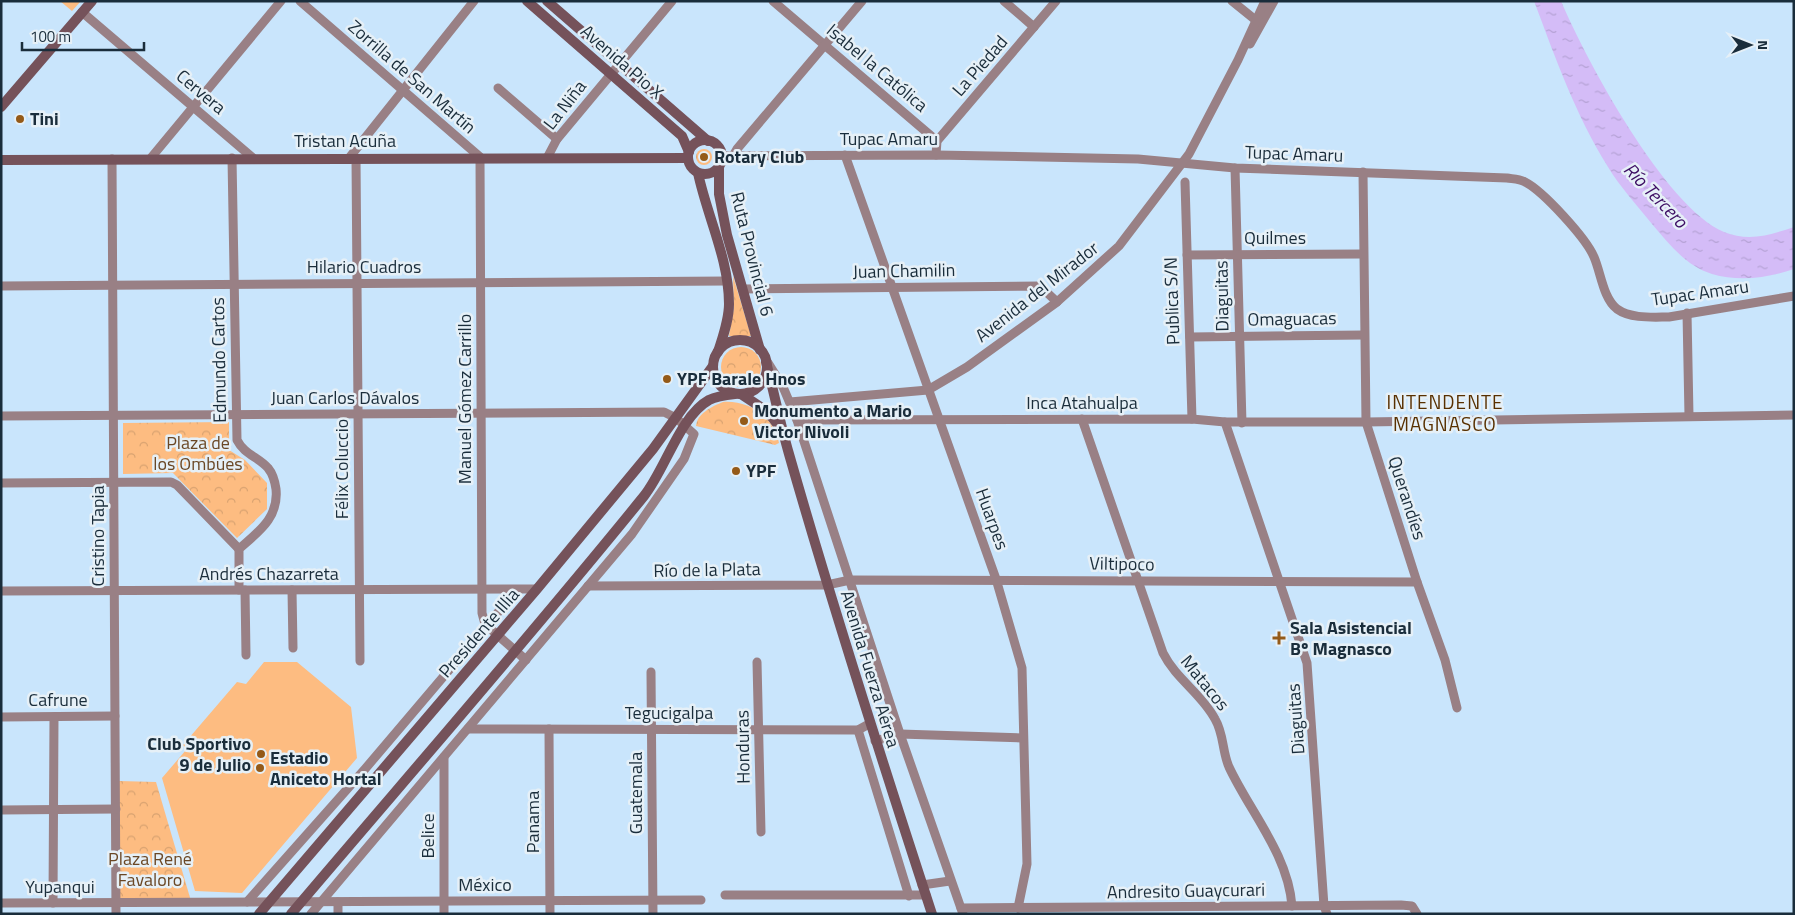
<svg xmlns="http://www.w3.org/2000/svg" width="1795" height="915" font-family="'Titillium Web',sans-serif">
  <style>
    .grass { fill: url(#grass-tufts) }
    .park { fill: url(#park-crowns) }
    .pitch { fill: #fdbc81 }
    .water { fill: url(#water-ripples) }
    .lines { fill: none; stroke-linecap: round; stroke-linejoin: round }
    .street { stroke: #998085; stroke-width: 9 }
    .secondary { stroke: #75525a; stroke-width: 10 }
    .poi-dot { fill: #945a18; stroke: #e6f0f7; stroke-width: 2 }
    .labels { text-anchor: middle; stroke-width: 5; stroke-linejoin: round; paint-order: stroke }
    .street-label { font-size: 18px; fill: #1a2d3b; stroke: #e6f0f7 }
    .poi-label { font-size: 18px; font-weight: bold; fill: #1a2d3b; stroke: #e6f0f7; text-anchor: start }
    .park-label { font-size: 18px; fill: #6a4725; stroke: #e6f0f7 }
    .water-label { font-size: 19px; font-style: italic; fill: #3c0d63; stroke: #e6f0f7 }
    .neighbourhood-label { font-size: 19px; letter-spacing: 1px; fill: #583000; stroke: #e6f0f7 }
  </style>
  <defs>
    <pattern id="grass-tufts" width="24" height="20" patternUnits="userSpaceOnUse" patternTransform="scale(1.25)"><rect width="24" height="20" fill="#fdbc81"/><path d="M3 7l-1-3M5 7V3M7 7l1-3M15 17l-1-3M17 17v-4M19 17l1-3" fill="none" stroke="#d8a270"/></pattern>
    <pattern id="park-crowns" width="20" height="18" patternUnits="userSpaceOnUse" patternTransform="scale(1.25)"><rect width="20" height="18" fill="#fdbc81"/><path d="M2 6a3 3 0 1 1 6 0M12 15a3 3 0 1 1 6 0" fill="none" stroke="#d8a270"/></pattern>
    <pattern id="water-ripples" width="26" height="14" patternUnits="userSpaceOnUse" patternTransform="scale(1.25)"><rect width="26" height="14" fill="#d4bcf7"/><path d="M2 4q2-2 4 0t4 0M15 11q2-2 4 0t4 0" fill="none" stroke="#b5a2d5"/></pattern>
  </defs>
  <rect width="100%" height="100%" fill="#c9e5fc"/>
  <circle class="grass" cx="704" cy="157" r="8"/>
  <g class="park">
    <path d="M733 276 751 336H729L734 308Z"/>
    <circle cx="741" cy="367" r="20"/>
    <path d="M723 402C749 400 774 417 779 443L775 445 696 426C697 413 713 406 723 402Z"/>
    <path d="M229 422V450L245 460 267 483V509L237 538 173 473 123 474V423Z"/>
    <path d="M119 781 156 782 191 901 119 900Z"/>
  </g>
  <g class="pitch">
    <path d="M60 1H81L72 11Z"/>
    <path d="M264 662H297L351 707 357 758 242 893 195 891 162 778 186 750 183 745 237 682 246 684Z"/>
  </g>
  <path class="water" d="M1534 1H1561C1586 60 1665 207 1724 232 1749 242 1770 235 1794 227V269C1768 278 1739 282 1712 274 1686 266 1669 244 1652 224 1637 205 1620 187 1608 167 1576 116 1555 57 1534 1Z"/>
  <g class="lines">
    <g class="street">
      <path d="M300 1 480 157 482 613 485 624 526 660"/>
      <path d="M773 1 937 141"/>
      <path d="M1004 1 1034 27"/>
      <path d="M1232 1 1258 22"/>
      <path d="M82 12 253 158"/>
      <path d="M1250 44 1274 1"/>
      <path d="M498 88 557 139"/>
      <path d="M845 155 996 579 1022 668 1027 864 1018 908"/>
      <path d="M936 155 937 141 1056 1"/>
      <path d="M722 156 936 155 1138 159 1235 168 1507 178C1513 179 1520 179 1525 182 1543 191 1586 238 1594 257 1601 273 1603 298 1617 309 1631 319 1653 317 1669 317L1794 296"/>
      <path d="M733 156 737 149 862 1"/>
      <path d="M232 158 237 440C244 454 258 457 268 468 273 474 275 482 276 489 279 518 258 532 239 549V590"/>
      <path d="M349 158 474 1"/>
      <path d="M356 158 360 661"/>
      <path d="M547 158 557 139 672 1"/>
      <path d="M112 159 116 914"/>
      <path d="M150 159 281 1"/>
      <path d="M1235 168 1242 423"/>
      <path d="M1363 172 1366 422 1417 582 1445 660 1457 708"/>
      <path d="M1185 182 1192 419"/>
      <path d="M1187 255 1363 254"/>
      <path d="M1 286 727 281"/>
      <path d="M744 289 1040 286 1057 302"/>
      <path d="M1687 313 1689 416"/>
      <path d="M1190 337 1364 335"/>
      <path d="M768 363 783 387 797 420 900 734 963 914"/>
      <path d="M790 402 928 390 967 367 1057 302 1119 246 1189 154 1238 60 1265 1"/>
      <path d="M1 416 664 412 676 418 694 434 684 459 632 534 311 914"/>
      <path d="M1082 419 1163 653C1176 679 1202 694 1215 719 1224 734 1222 751 1229 767 1250 812 1288 854 1292 906"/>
      <path d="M797 420 1192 419 1225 422H1366L1794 415"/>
      <path d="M1225 422 1307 663 1324 906 1327 914"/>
      <path d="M1 483 171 482 177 485 239 549"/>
      <path d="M588 586 827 585 850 580 1417 582"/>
      <path d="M245 590 246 655"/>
      <path d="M292 590 293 648"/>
      <path d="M1 591 537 589"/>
      <path d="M757 662 761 832"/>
      <path d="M651 672 653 914"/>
      <path d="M1 717 115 716"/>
      <path d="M468 729 858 730 869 724"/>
      <path d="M549 729 550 914"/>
      <path d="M858 730 909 896"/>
      <path d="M875 741 900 734 1023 738"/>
      <path d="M444 757V914"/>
      <path d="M1 810 116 809"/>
      <path d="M922 885 950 881"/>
      <path d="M725 895H926"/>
      <path d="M247 902 365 769 517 590"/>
      <path d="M338 902V914"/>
      <path d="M1 903 701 900"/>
      <path d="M53 903 54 717"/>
      <path d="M961 908 1401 905 1412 906 1417 914"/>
    </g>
    <g class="secondary">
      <path d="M527 1 682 136 689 152"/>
      <path d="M547 1 708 141"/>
      <path d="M1 107 92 1"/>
      <circle cx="705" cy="157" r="17"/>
      <path d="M1 160 688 158"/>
      <path d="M719 167V194L727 235 760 350"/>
      <path d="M698 173C707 216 729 259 729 304 729 320 723 336 718 352"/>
      <circle cx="740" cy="367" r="27"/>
      <path d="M766 362C774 392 780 423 789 454 833 608 882 761 932 914"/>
      <path d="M741 394 768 412 781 429"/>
      <path d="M259 914 537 589 653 449 713 366"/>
      <path d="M291 914C409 775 529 638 644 496 665 470 680 416 709 400 717 396 726 395 735 394"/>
    </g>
  </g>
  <g class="poi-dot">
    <circle cx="20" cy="119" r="5"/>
    <circle cx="704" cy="157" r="5"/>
    <circle cx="667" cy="379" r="5"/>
    <circle cx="744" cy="421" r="5"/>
    <circle cx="736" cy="471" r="5"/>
    <path d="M1276.5 630.5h5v5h5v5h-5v5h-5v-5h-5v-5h5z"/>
    <circle cx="261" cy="754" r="5"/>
    <circle cx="260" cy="768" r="5"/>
  </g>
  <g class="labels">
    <g class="street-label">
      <text transform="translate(622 62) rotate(41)" y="6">Avenida Pio X</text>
      <text transform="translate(980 66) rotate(-49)" y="6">La Piedad</text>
      <text transform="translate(877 68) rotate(40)" y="6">Isabel la Católica</text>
      <text transform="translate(412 77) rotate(41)" y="6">Zorrilla de San Martín</text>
      <text transform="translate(201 92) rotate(40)" y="6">Cervera</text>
      <text transform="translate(565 105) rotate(-52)" y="6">La Niña</text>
      <text x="889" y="145">Tupac Amaru</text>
      <text x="345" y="147">Tristan Acuña</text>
      <text transform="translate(1294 154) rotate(2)" y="6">Tupac Amaru</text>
      <text x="1275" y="244">Quilmes</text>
      <text transform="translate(752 254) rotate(76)" y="6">Ruta Provincial 6</text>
      <text x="364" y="273">Hilario Cuadros</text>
      <text transform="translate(904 271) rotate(-1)" y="6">Juan Chamilin</text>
      <text transform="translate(1037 292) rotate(-38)" y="6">Avenida del Mirador</text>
      <text transform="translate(1700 293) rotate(-8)" y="6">Tupac Amaru</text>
      <text transform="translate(1222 296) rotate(-91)" y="6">Diaguitas</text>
      <text transform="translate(1172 301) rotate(-92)" y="6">Publica S/N</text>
      <text transform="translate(1292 319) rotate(-1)" y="6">Omaguacas</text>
      <text transform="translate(219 360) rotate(-91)" y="6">Edmundo Cartos</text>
      <text x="345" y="404">Juan Carlos Dávalos</text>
      <text transform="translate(465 399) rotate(-90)" y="6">Manuel Gómez Carrillo</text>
      <text x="1082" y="409">Inca Atahualpa</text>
      <text transform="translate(342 469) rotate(-90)" y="6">Félix Coluccio</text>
      <text transform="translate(1407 498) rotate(72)" y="6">Querandíes</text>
      <text transform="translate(992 519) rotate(70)" y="6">Huarpes</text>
      <text transform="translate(98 536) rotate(-90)" y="6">Cristino Tapia</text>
      <text transform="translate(1122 564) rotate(1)" y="6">Viltipoco</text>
      <text transform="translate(707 570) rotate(-1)" y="6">Río de la Plata</text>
      <text x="269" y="580">Andrés Chazarreta</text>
      <text transform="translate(479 633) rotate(-49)" y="6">Presidente Illia</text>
      <text transform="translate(870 669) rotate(73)" y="6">Avenida Fuerza Aérea</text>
      <text transform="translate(1205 683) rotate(51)" y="6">Matacos</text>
      <text x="58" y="706">Cafrune</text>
      <text x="669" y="719">Tegucigalpa</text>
      <text transform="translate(1296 719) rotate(-94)" y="6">Diaguitas</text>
      <text transform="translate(743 747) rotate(-91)" y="6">Honduras</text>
      <text transform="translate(636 793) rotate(-90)" y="6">Guatemala</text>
      <text transform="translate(533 822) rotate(-90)" y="6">Panama</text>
      <text transform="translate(428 836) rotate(-90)" y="6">Belice</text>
      <text x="485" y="891">México</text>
      <text x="60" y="893">Yupanqui</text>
      <text transform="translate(1186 891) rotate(-1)" y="6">Andresito Guaycurari</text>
    </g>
    <g class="poi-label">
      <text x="30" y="125">Tini</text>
      <text x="714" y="163">Rotary Club</text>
      <text x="677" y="385">YPF Barale Hnos</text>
      <text x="754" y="417">Monumento a Mario<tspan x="754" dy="21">Victor Nivoli</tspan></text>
      <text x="746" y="477">YPF</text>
      <text x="1290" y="634">Sala Asistencial<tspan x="1290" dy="21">Bº Magnasco</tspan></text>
      <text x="251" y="750" text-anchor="end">Club Sportivo<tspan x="251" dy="21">9 de Julio</tspan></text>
      <text x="270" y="764">Estadio<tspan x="270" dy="21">Aniceto Hortal</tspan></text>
    </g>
    <g class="park-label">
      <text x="198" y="449">Plaza de<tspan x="198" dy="21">los Ombúes</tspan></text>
      <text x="150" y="865">Plaza René<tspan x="150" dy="21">Favaloro</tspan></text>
    </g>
    <g class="water-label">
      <text transform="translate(1656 195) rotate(46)" y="7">Río Tercero</text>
    </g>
    <g class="neighbourhood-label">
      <text x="1445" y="409">INTENDENTE<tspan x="1445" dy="22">MAGNASCO</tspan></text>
    </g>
  </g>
  <rect width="1795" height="915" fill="none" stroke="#1a2d3b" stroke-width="5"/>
  <g transform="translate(1750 45) rotate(90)" stroke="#e6f0f7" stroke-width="4" paint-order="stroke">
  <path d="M0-4L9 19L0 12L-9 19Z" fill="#1a2d3b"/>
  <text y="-8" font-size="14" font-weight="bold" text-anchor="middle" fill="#1a2d3b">N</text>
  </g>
  <path d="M22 42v8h122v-8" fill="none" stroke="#1a2d3b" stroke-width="2.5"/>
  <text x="30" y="42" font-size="15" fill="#1a2d3b" stroke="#e6f0f7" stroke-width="4" paint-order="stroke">100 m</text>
</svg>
